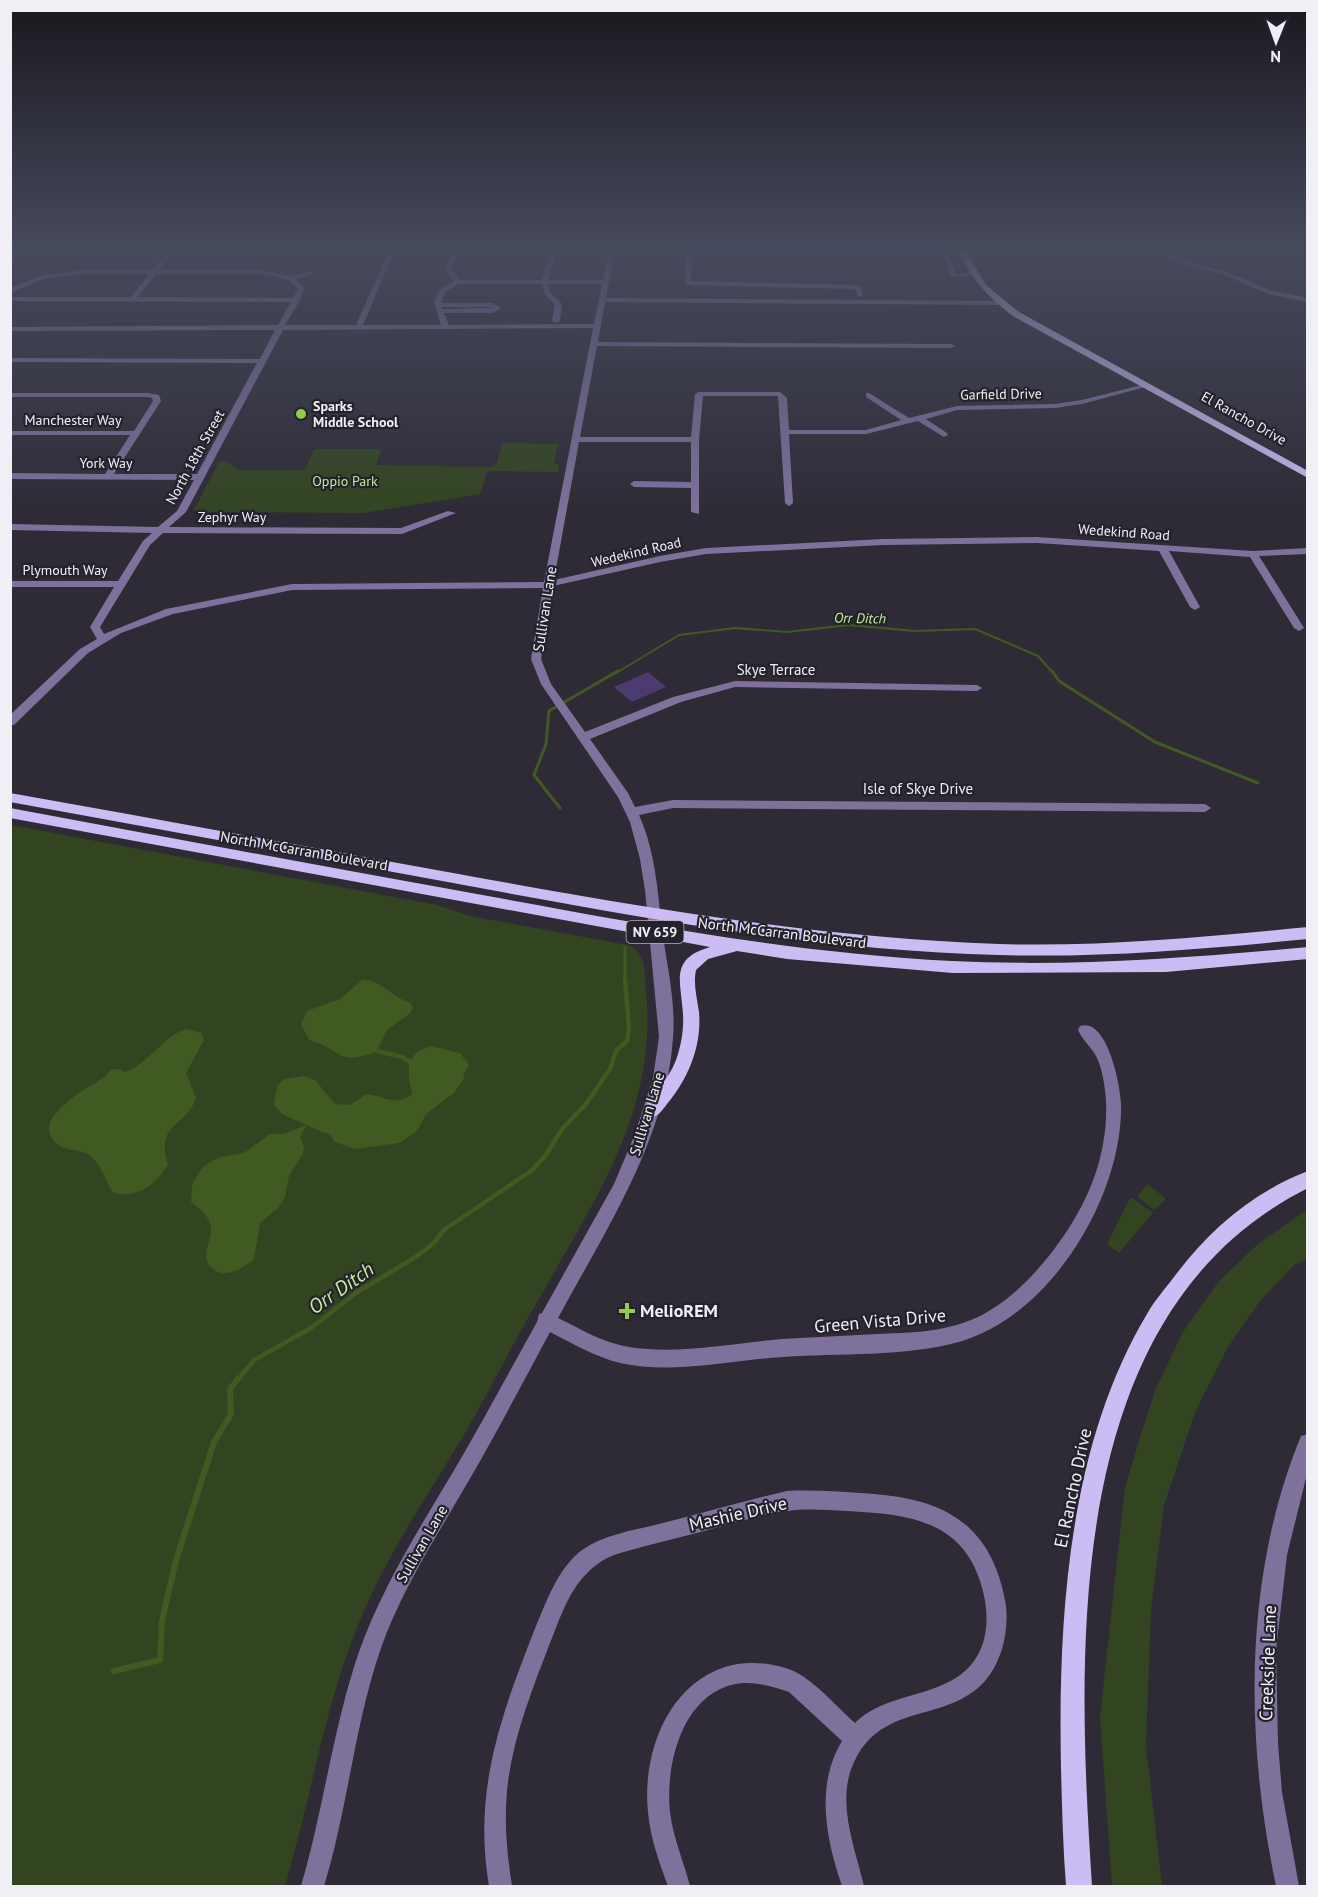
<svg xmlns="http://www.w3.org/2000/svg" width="1318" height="1897" font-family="'PT Sans',sans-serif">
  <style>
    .green { fill: #334520 }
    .water { fill: #405a21 }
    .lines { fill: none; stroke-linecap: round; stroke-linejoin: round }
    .stream-far3 { stroke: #405a21; stroke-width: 2 }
    .stream-far2 { stroke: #405a21; stroke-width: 3 }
    .stream-far1 { stroke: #405a21; stroke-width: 4.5 }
    .stream { stroke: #405a21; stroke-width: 6 }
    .building { fill: #4c3b70 }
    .minor { fill: #7e729d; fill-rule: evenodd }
    .major { fill: #cbbdf3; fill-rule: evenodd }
    .poi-dot { fill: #90cd41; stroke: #24222c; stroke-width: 2 }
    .labels { text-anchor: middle; stroke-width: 4.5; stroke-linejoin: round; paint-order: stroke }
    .far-street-label { font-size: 14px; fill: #f1eff6; stroke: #24222c }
    .far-poi-label { font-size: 14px; font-weight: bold; fill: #f1eff6; stroke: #24222c; text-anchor: start }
    .far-park-label { font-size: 14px; fill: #c0eb96; stroke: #24222c }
    .far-water-label { font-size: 14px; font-style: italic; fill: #c5f09b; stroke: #24222c }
    .shield { fill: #24222c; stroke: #b4b2b9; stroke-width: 1.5 }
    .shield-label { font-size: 14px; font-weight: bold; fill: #f1eff6 }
    .street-label { font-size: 15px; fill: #f1eff6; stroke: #24222c }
    .near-poi-label { font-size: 18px; font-weight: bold; fill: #f1eff6; stroke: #24222c; text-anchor: start }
    .near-street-label { font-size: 18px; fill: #f1eff6; stroke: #24222c }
    .near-water-label { font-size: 20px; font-style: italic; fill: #c5f09b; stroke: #24222c }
  </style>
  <rect width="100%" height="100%" fill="#2e2b36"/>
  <g class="green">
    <path d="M502 443 558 444 554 464 559 465 558 472 487 471 480 494 363 513 201 512 194 510 219 462 226 461 239 470H305L314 449H381L376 465 491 467 496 465Z"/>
    <path d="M11 825 437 905 470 916 628 945C647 952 644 973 646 990 658 1109 596 1198 540 1297 514 1341 491 1388 465 1433 430 1492 390 1550 363 1613 325 1700 312 1796 285 1886H11Z"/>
    <path d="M1148 1184 1166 1199 1154 1210 1137 1196Z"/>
    <path d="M1132 1198 1153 1213 1119 1253 1107 1244 1129 1200Z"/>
    <path d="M1307 1210V1259L1294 1265 1260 1301 1228 1347 1195 1412 1164 1505 1151 1610 1146 1746 1162 1886H1112L1100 1717 1125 1488 1140 1437 1156 1388 1183 1332 1219 1281 1259 1243Z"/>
  </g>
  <g class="water">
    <path d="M362 980C379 978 394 999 411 1003L413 1008 409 1014 387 1030 377 1051C337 1068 341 1048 309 1040L301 1024 307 1011 340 999Z"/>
    <path d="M186 1029 202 1033 204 1040 186 1073 196 1098C187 1127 155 1122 168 1164 157 1185 135 1200 112 1192 106 1180 101 1165 91 1156 80 1148 65 1152 56 1143 30 1116 88 1089 107 1075L110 1070 118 1069 125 1072C150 1063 162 1037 186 1029Z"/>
    <path d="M431 1046 460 1053 469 1065 463 1075 465 1077 454 1093 426 1114 417 1131 399 1143 355 1149 335 1142 330 1135 306 1125 300 1137 304 1147 302 1155 289 1176 285 1197 279 1207 260 1223 254 1259C244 1268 224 1280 212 1268 208 1265 206 1260 206 1256 206 1244 214 1235 210 1223 207 1214 198 1207 191 1202L192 1185 201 1169 210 1162 221 1157 244 1153 270 1134H284L306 1125 282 1114 274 1105 277 1086 284 1079 304 1076 315 1080 335 1104 350 1105 366 1094C381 1095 400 1108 412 1093 407 1069 404 1055 431 1046Z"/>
  </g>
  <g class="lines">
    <path class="stream-far3" d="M616 673 679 635 735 628 787 632 849 625 915 631 975 629 1038 656 1053 673"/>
    <g class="stream-far2">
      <path d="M1052 671 1059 681 1155 742 1258 783"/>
      <path d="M560 808 534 775 546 744 549 711 618 671"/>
      <path d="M625 947V981"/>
    </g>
    <g class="stream-far1">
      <path d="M377 1051 402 1057 410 1062"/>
      <path d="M237 1381 254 1360 311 1328 356 1293 414 1258 433 1244 445 1229 531 1171 545 1156 563 1128 586 1104 610 1069 616 1051 627 1041 629 1028 625 980"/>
    </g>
    <path class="stream" d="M114 1671 160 1660 162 1621 176 1560 214 1442 231 1414 230 1389 238 1379"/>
  </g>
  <path class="building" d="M648 672 666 687 632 702 614 687Z"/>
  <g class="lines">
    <g class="minor">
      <path d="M167 250H174L159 270H262L291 276 316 270V272L296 279 304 289 300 300 285 325H356L389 250H395L363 325H441L434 302 440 289 454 281 445 269 453 250H459L451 269 460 280H542L549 250 556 252 549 280H603L609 250H615L606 298 1002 301 1005 303 1002 305 605 302 598 342 951 344 955 346 951 348 597 346 580 437H691L695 394 699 392H780L787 398 789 430H866L901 420 866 397V393H869L909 418 957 406 1055 404 1082 400 1145 384 1149 386 1082 404 1055 408 957 410 926 419 947 433 948 435 944 437 918 421 866 434H789L793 503 789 506 785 503 778 396H703L699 440V514L691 512V488L634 487 630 484 634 481 691 482V442H579L554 580 660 556 706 548 883 539 1037 537 1253 551 1308 548V554L1259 556 1304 628 1299 631 1294 628 1250 557 1169 551 1200 607 1195 610 1190 607 1159 551 1037 543 883 545 706 554 660 562 553 586 541 659 551 684 585 732 673 697 735 681 977 685 982 688 977 691 735 687 681 702 590 739 628 793 635 807 673 800 1205 804 1211 808 1205 812 673 808 639 815C655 850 658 892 662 930 667 965 676 1003 673 1038 666 1140 605 1231 558 1318 581 1329 603 1343 629 1347 679 1355 732 1343 782 1339 814 1337 846 1336 877 1334 909 1333 942 1332 971 1320 1024 1299 1077 1228 1095 1175 1106 1143 1110 1106 1102 1073 1097 1049 1087 1048 1078 1030L1080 1026C1107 1017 1120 1084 1121 1102 1124 1195 1051 1316 959 1342 906 1357 838 1353 783 1357 731 1360 672 1375 620 1363 596 1357 573 1344 550 1332 522 1384 495 1436 465 1487 435 1539 401 1591 381 1648 354 1726 348 1808 324 1886H301C324 1808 333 1726 360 1649 383 1586 419 1529 453 1472 482 1423 509 1372 537 1322L539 1314 542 1313 614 1184 635 1134 653 1078 659 1037 645 890 640 859 630 822 618 797 541 684 531 659 543 588 292 590 173 614 121 633 88 653 14 725H10V715L80 649 97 639 90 627 114 587H10V581H118L143 541 152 533 10 530V524L158 527 177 511 194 480 10 479V473L105 474 130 435H10V431H134L153 401 152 398 148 397H10V393H148L159 395 161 401 114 474H197L257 363 10 362V358L260 359 275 330 10 331V327L278 325 291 302 10 301V297H131L149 274H84L44 279 10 293V288L43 275 84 270H152ZM156 274H262L289 280 298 289 293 298 138 297ZM459 284H542L545 295 555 304 552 321 556 323 560 321 562 304 551 294 548 284H602L594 324 449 325 444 313H493L501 308 492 303H441L445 292ZM441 307H491L493 308 442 309ZM593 328 544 582 292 584 166 609 104 634 100 627 150 545 163 533 402 534 456 513 448 511 401 528 169 527 186 512 283 330Z"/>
      <path d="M688 250 945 251 948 253 956 274 972 273 975 275 952 277 943 255 692 254 691 281 858 285 861 287 863 296 858 297 855 289 688 285 685 283 686 252Z"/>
      <path d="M1154 250H1163L1180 260 1227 272 1272 291 1308 298V302L1268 294 1223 274 1176 262Z"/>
      <path d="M1308 1434V1470L1287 1555 1276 1650 1278 1744 1282 1792 1299 1886H1276C1245 1739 1243 1577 1301 1436Z"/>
      <path d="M787 1491C811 1490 835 1491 860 1493 936 1497 989 1517 1005 1600 1010 1627 1003 1660 985 1681 947 1723 886 1702 856 1758 834 1799 855 1847 864 1886H842C826 1839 815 1786 842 1741L789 1692C772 1686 753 1681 735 1684 682 1695 665 1765 670 1812 673 1838 684 1862 690 1886H668C659 1862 650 1837 648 1812 642 1754 667 1686 725 1667 748 1659 784 1663 804 1677 823 1690 839 1709 855 1723 889 1689 949 1700 976 1658 991 1635 988 1603 979 1578 958 1518 902 1514 847 1511 828 1510 807 1508 788 1511 767 1513 746 1520 726 1525 691 1535 655 1543 620 1553 602 1558 588 1570 577 1585 565 1602 558 1623 550 1643 532 1690 512 1739 507 1791 504 1823 507 1854 512 1886H489C473 1792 500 1718 534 1631 546 1603 557 1569 582 1550 604 1535 630 1531 655 1525 699 1514 743 1501 787 1491Z"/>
    </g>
    <g class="major">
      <path d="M958 250H965L986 285 1019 312 1308 471V478L1013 316C988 297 971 279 958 250Z"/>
      <path d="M10 793C162 820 313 848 464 875 641 907 818 938 999 944 1102 947 1205 937 1308 927V939C1205 949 1102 958 999 955 818 950 641 918 464 885 313 857 162 830 10 802Z"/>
      <path d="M10 808C166 837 321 866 477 894 635 923 792 953 952 961 1071 967 1190 958 1308 947V959L1166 972 953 973 787 959 737 951 708 959 696 970C693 984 697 998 699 1012 702 1046 688 1079 667 1104 661 1112 656 1120 645 1116L643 1111C651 1093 669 1080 676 1060 681 1046 684 1030 683 1014 681 981 669 959 710 947L10 818Z"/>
      <path d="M1308 1171V1188C1060 1312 1077 1652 1092 1886H1066C1063 1847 1062 1808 1061 1768 1058 1618 1068 1446 1147 1314 1154 1301 1165 1289 1174 1277 1208 1231 1253 1192 1308 1171Z"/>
    </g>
  </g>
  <linearGradient id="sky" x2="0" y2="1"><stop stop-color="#19181e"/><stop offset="0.48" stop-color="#464a5d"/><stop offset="1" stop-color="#464a5d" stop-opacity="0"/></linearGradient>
  <rect width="1318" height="516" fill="url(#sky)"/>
  <g class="poi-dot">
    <circle cx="301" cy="414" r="6"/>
    <path d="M624 1302h6v6h6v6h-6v6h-6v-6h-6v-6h6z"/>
  </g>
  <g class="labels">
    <g class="far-street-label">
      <text transform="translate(1001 394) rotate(-1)" y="5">Garfield Drive</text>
      <text transform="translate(1244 418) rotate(29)" y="5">El Rancho Drive</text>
      <text x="73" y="425">Manchester Way</text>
      <text transform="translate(195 457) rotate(-61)" y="5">North 18th Street</text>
      <text x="106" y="468">York Way</text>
      <text x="232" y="522">Zephyr Way</text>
      <text transform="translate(1124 532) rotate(4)" y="5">Wedekind Road</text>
      <text transform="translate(636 552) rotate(-13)" y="5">Wedekind Road</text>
      <text x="65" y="575">Plymouth Way</text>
    </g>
    <g class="far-poi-label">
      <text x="313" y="411">Sparks<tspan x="313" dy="16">Middle School</tspan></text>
    </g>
    <g class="far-park-label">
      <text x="345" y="486">Oppio Park</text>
    </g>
    <g class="far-water-label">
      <text transform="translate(860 618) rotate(1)" y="5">Orr Ditch</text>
    </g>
    <rect class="shield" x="626.5" y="921" width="57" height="22" rx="4.5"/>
    <g class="shield-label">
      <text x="655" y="937">NV 659</text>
    </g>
    <g class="street-label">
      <text transform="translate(545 609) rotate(-81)" y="5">Sullivan Lane</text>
      <text x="776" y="675">Skye Terrace</text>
      <text x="918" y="794">Isle of Skye Drive</text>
      <text transform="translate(304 851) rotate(10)" y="5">North McCarran Boulevard</text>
      <text transform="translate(782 933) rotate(7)" y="5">North McCarran Boulevard</text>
      <text transform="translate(647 1114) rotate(-73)" y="5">Sullivan Lane</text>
      <text transform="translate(422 1544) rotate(-60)" y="5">Sullivan Lane</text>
    </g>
    <g class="near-poi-label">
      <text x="640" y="1317">MelioREM</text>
    </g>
    <g class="near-street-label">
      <text transform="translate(880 1321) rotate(-5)" y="6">Green Vista Drive</text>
      <text transform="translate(1073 1488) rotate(-78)" y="6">El Rancho Drive</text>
      <text transform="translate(738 1514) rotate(-13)" y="6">Mashie Drive</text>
      <text transform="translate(1268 1663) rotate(-88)" y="6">Creekside Lane</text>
    </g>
    <g class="near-water-label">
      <text transform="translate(341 1288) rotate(-35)" y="7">Orr Ditch</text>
    </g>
  </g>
  <rect width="1318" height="1897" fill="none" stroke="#f1eff6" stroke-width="24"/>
  <g transform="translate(1276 42) rotate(181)" stroke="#24222c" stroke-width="4.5" paint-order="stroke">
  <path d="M0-4.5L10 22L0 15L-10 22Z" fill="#f1eff6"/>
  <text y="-9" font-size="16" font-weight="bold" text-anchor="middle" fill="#f1eff6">N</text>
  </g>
</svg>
